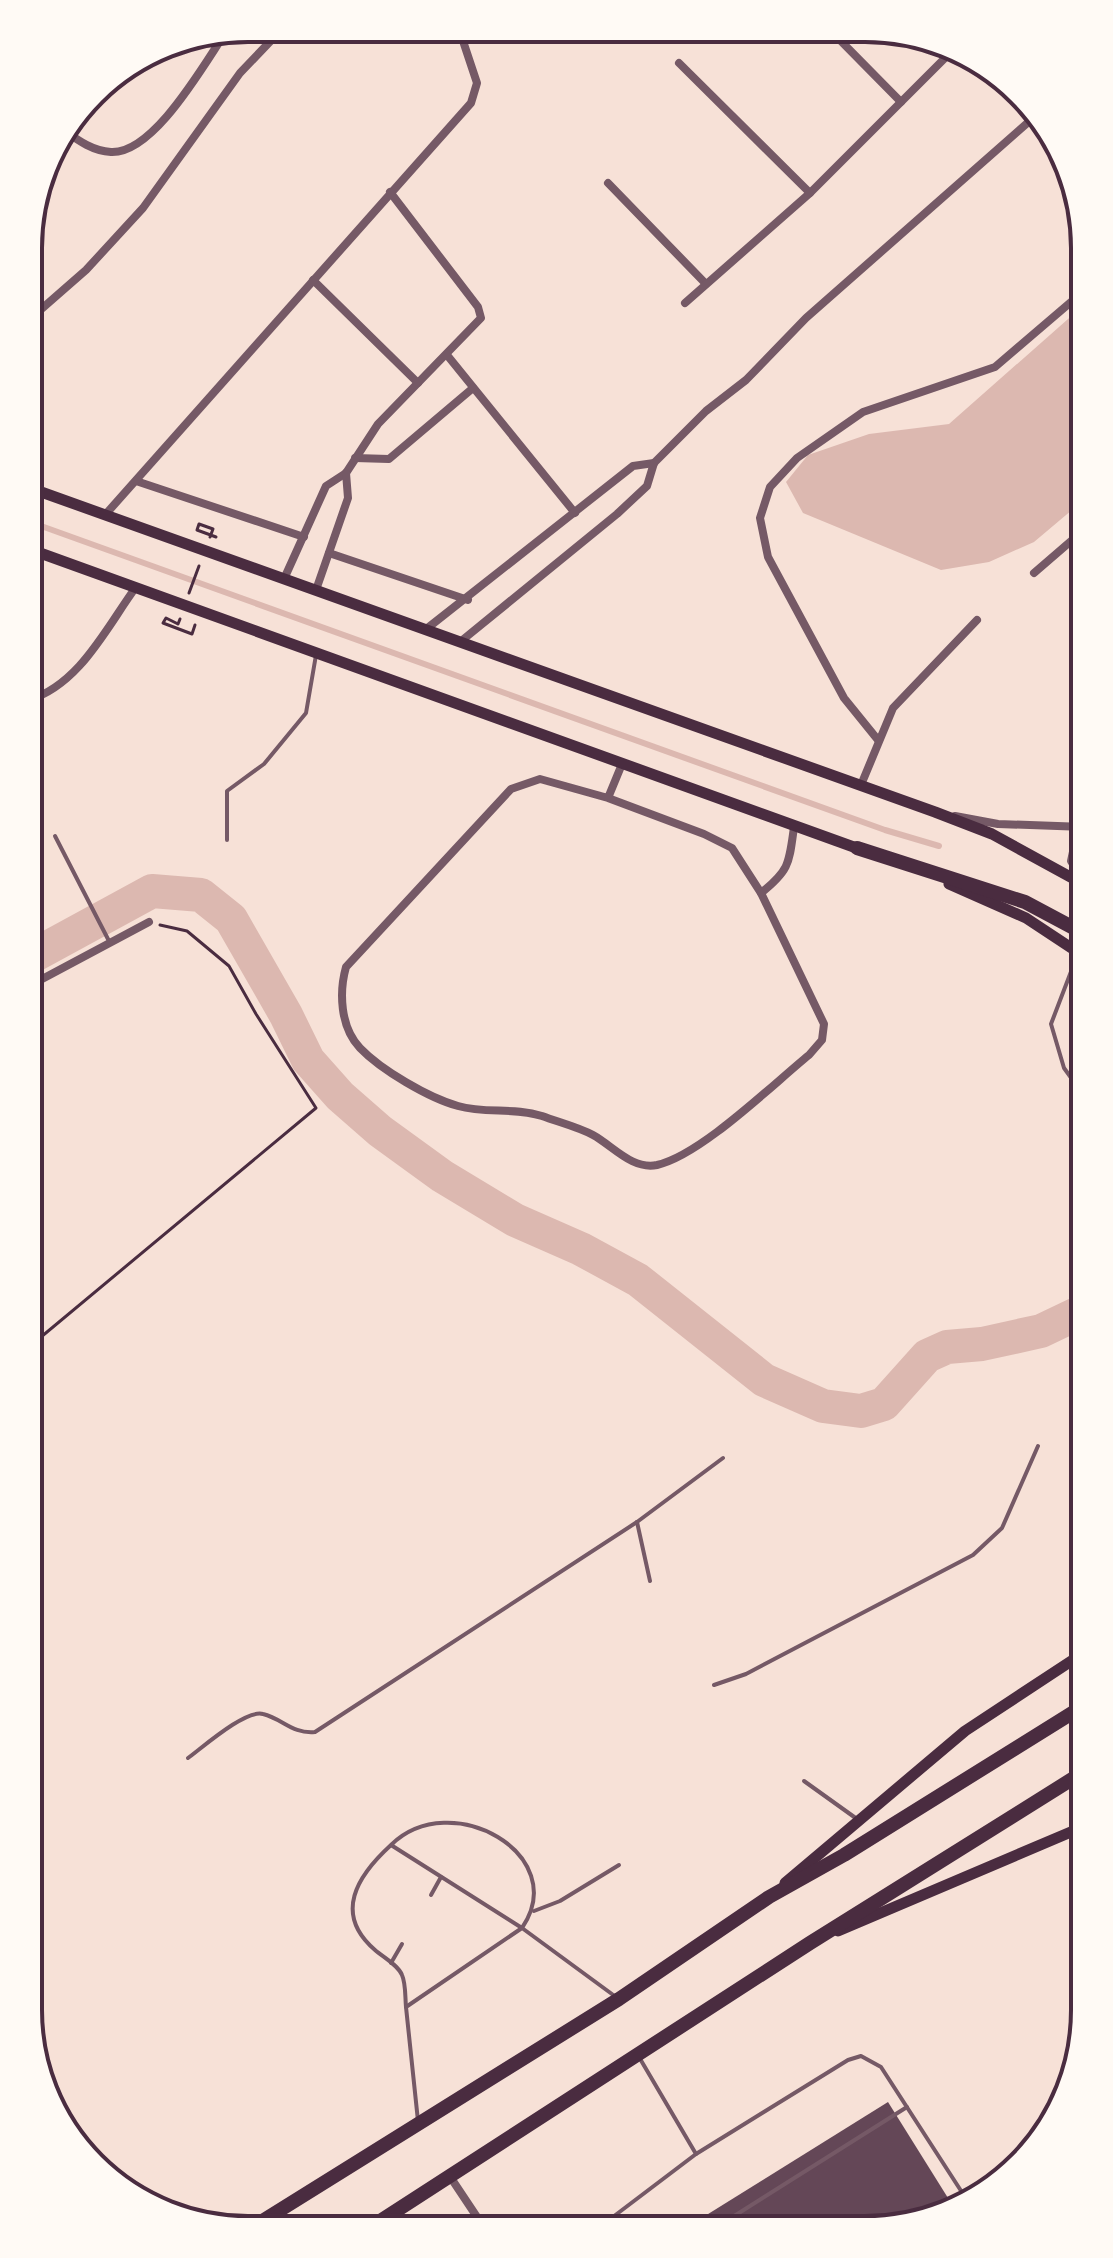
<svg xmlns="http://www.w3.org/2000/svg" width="1113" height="2258" font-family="Inter,sans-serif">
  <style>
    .water { fill: #dcb8b0 }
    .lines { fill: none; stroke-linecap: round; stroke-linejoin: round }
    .stream { stroke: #dcb8b0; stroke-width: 6 }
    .river { stroke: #dcb8b0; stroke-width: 34 }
    .building { fill: #644757 }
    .path { stroke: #4a2c40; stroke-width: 3 }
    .service { stroke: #755966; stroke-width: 4 }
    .minor { stroke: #755966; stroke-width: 8 }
    .secondary { stroke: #4a2c40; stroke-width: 11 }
    .trunk { stroke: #4a2c40; stroke-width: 14 }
    .motorway { stroke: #4a2c40; stroke-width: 14 }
    .rim { fill: none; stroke: #4a2c40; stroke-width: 4 }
  </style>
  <rect width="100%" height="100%" fill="#f7e1d7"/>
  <path class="water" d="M1085 304V499L1034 542 989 562 941 570 803 513 786 482 808 455 869 434 949 424Z"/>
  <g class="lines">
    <path class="stream" d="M30 522 885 830 939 846"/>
    <path class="river" d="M29 958 152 891 201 895 231 919 286 1015 308 1060 340 1096 380 1131 442 1176 515 1220 581 1249 638 1280 764 1380 823 1406 861 1411 884 1404 927 1356 947 1347 982 1344 1041 1331 1085 1310"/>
  </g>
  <path class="building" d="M888 2102 953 2206 935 2218 865 2230 684 2229Z"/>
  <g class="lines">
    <g class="path">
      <path d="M210 537 213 529 199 524 197 530 216 537"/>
      <path d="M189 593 199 566"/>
      <path d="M180 619 178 624 166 618 163 623 192 634 195 625"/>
      <path d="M29 1347 316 1108 256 1014 229 966 187 931 160 925"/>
    </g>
    <g class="service">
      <path d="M55 836 110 943"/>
      <path d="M227 840V791L264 764 306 713 316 655"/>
      <path d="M1077 956 1051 1024 1064 1068 1085 1097"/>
      <path d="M637 1522 650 1581"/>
      <path d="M714 1685 746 1674 973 1555 1002 1528 1038 1446"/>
      <path d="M188 1758C203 1747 246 1709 263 1714 283 1719 292 1734 315 1732L637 1522 723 1458"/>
      <path d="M804 1781 857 1819"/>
      <path d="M391 1845C451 1786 572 1855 522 1928L391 1845C357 1876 333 1914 375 1950 383 1957 398 1965 402 1975 406 1984 405 1997 406 2007"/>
      <path d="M431 1895 441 1877"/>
      <path d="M534 1911 560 1901 619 1865"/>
      <path d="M391 1963 402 1944"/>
      <path d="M639 2057 696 2154"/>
      <path d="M418 2121 406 2007 522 1928 616 1997"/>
      <path d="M597 2229 696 2154 848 2060 861 2056 881 2067 965 2197"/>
      <path d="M712 2230 907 2107"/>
    </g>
    <g class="minor">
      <path d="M832 32 901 102"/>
      <path d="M679 63 810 193"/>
      <path d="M65 131C79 141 93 151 111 152 154 154 204 64 226 32"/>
      <path d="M608 183 706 284"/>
      <path d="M313 280 418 383"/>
      <path d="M685 303 810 193 950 53"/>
      <path d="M30 319 86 270 143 208 240 73 283 28"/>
      <path d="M447 355 575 513"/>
      <path d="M355 458 389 459 473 388"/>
      <path d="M136 481 304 537"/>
      <path d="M105 515 471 103 477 83 459 29"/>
      <path d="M329 553 468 600"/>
      <path d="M1034 573 1085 529"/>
      <path d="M284 579 326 486 346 473 378 424 481 318 478 307 390 192"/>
      <path d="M316 590 348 498 346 473"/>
      <path d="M425 630 633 466 654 463"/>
      <path d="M460 642 617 514 647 486 654 463 706 411 746 380 806 318 1033 118"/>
      <path d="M29 700C80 684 106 628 136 587"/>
      <path d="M878 740 844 698 768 557 760 518 770 487 797 458 863 412 995 367 1085 290"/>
      <path d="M861 785 893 708 977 620"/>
      <path d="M608 798 704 834 732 848 761 893 824 1024 822 1040 809 1055C772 1085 701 1155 657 1165 632 1170 613 1146 593 1135 578 1127 558 1122 542 1116 514 1107 486 1114 458 1106 429 1098 381 1070 360 1048 340 1027 339 992 346 967L511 789 540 779 608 798 622 764"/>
      <path d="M955 816 998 824 1085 827"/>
      <path d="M1083 879 1071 861 1074 847 1085 837"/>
      <path d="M761 893C790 870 789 863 794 827"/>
      <path d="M29 986 149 922"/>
      <path d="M449 2175 485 2229"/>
    </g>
    <g class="secondary">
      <path d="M30 488 935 812 992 834 1085 885"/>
      <path d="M29 549 862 850"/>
      <path d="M949 884 1026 918 1085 957"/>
      <path d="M785 1883 965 1731 1085 1652"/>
      <path d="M838 1931 1085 1826"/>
    </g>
    <g class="trunk">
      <path d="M251 2228 619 1999 769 1897 844 1855 1085 1705"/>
      <path d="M368 2229 810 1943 1085 1771"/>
    </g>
    <path class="motorway" d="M857 848 1025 902 1085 934"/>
  </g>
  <path d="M0 0H1113V2258H0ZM248 42H865A206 206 0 0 1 1071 248V2010A206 206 0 0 1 865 2216H248A206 206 0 0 1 42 2010V248A206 206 0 0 1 248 42Z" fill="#fffaf5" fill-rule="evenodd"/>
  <path class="rim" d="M248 42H865A206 206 0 0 1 1071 248V2010A206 206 0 0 1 865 2216H248A206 206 0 0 1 42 2010V248A206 206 0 0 1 248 42Z"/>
</svg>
